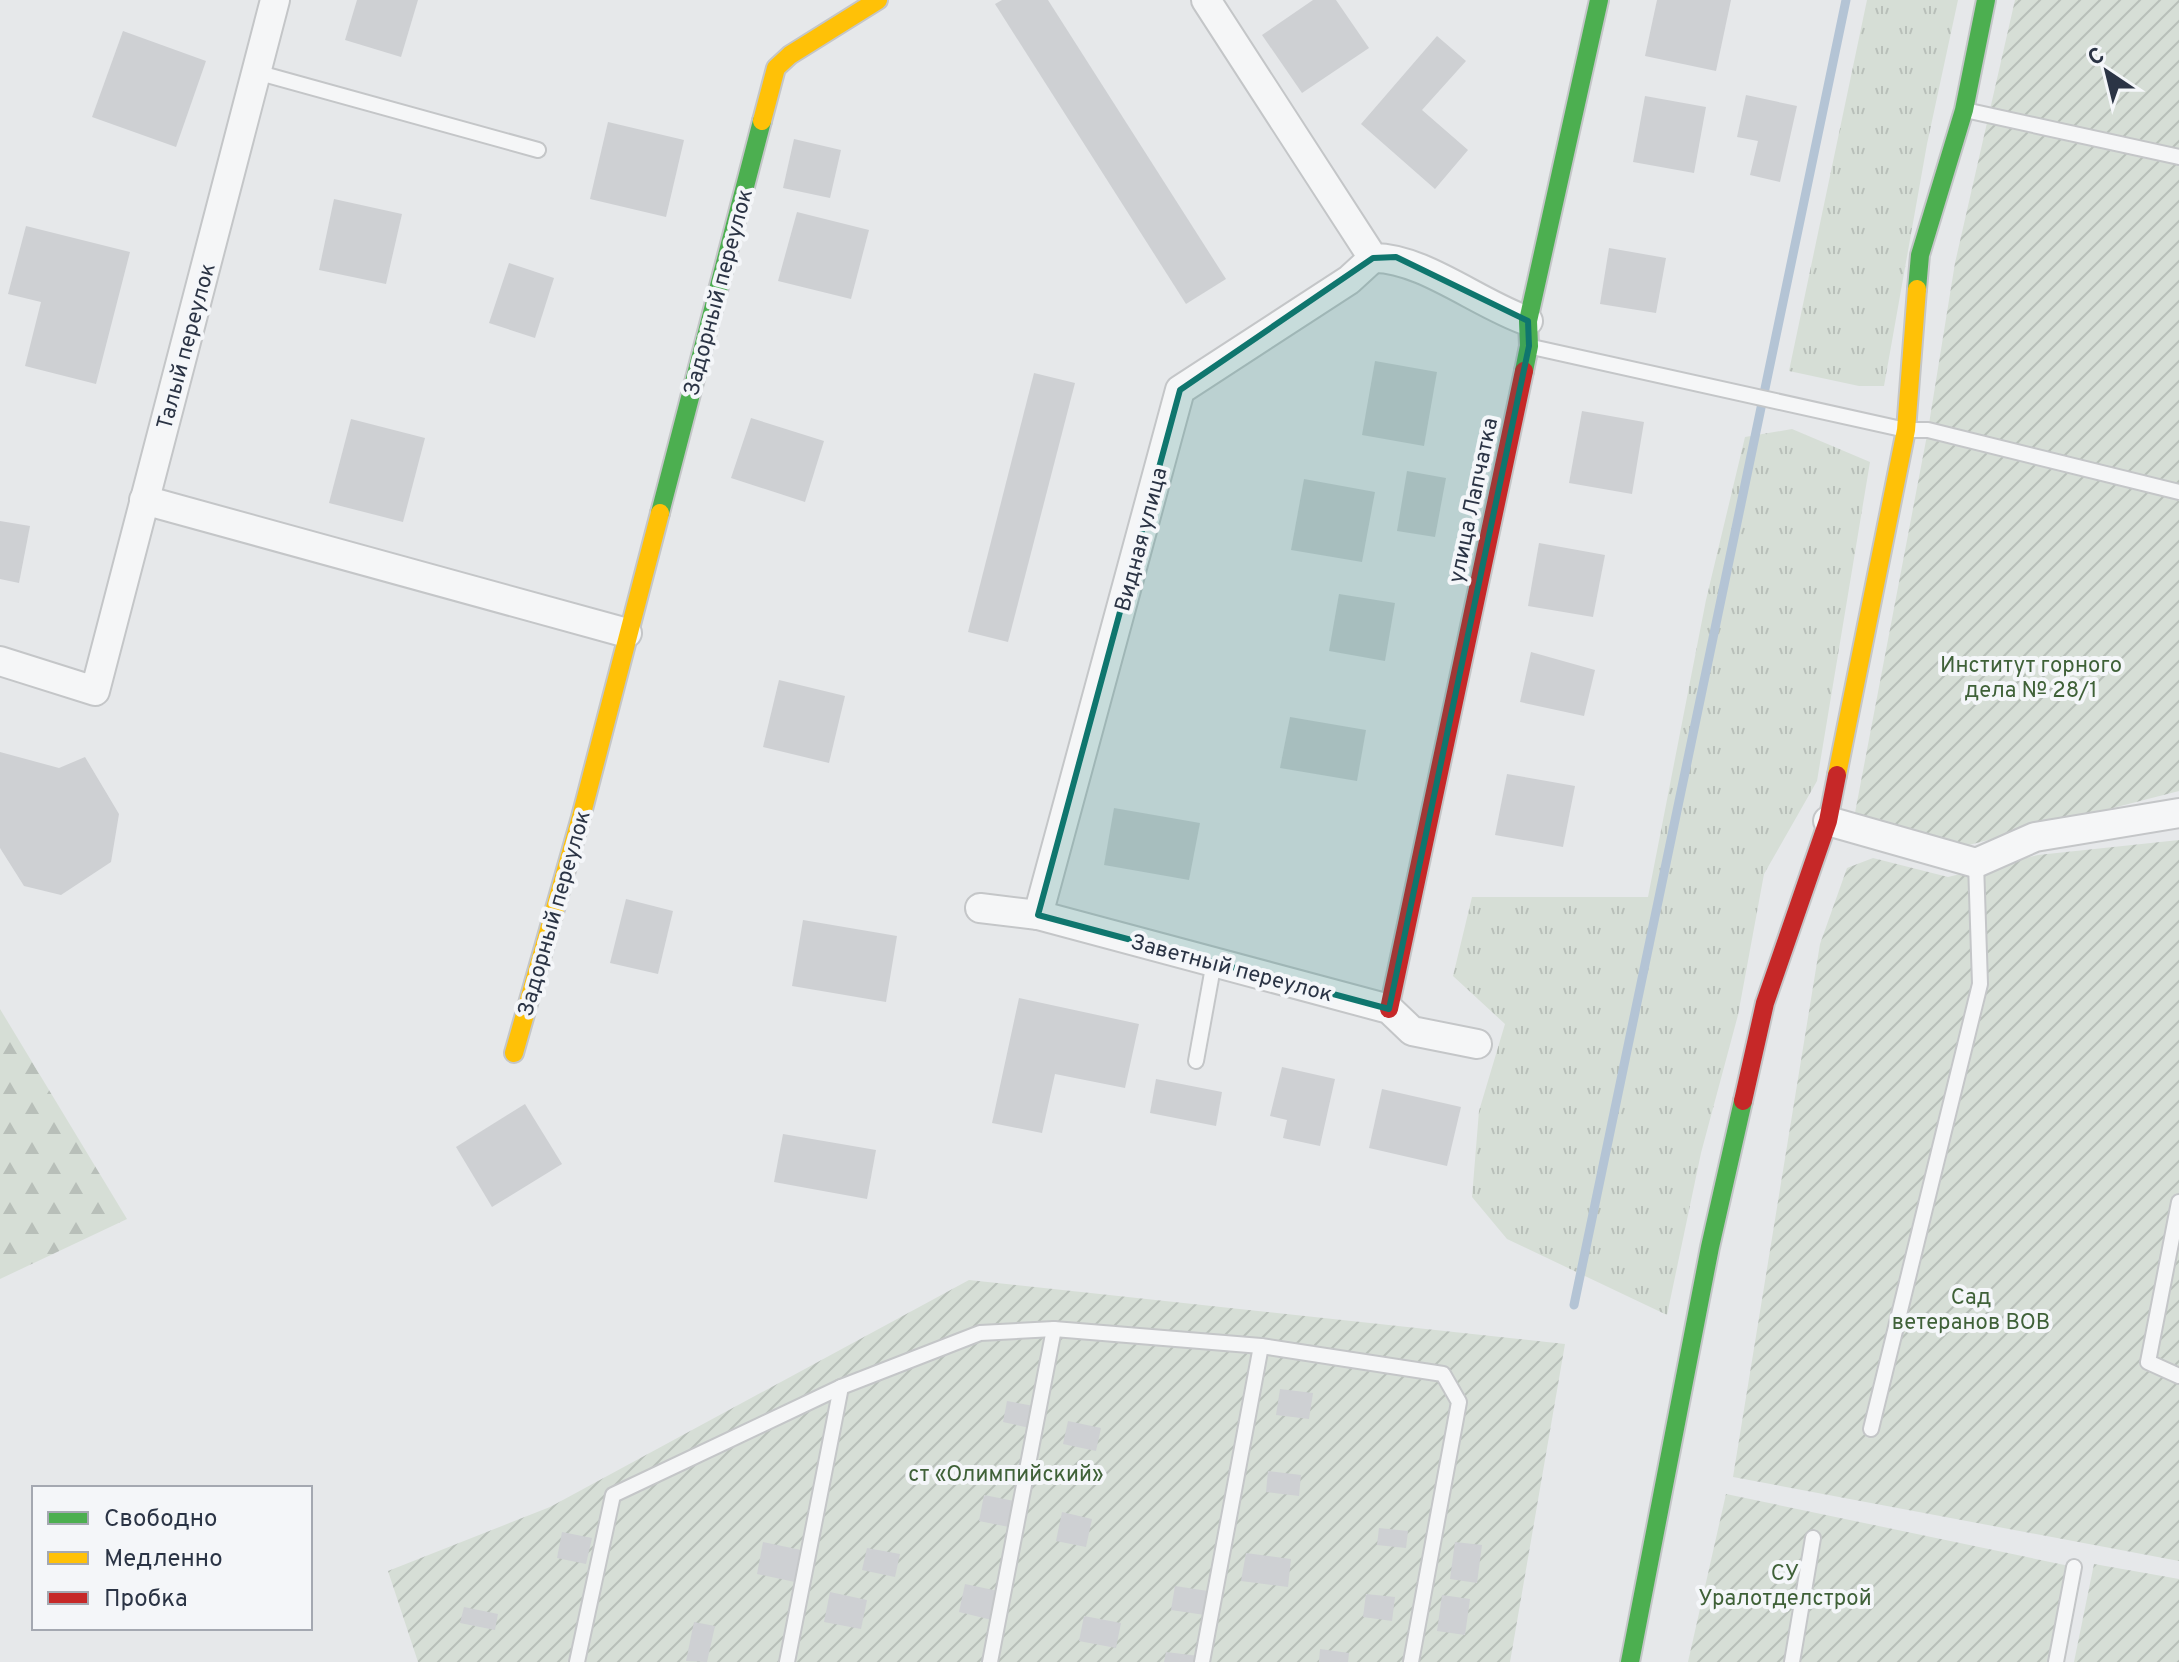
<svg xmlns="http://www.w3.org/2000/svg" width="2179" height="1662" font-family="Overpass,sans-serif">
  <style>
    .grass { fill: url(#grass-tufts) }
    .forest { fill: url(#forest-firs) }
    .garden { fill: url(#garden-furrows) }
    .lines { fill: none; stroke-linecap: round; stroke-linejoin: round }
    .stream { stroke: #b4c4d5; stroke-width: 9 }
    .building { fill: #ced0d3 }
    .lane-casing { stroke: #c4c6c8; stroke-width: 18 }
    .street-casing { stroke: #c4c6c8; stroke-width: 32 }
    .fast-casing { stroke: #c4c6c8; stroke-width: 22 }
    .slow-casing { stroke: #c4c6c8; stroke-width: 22 }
    .jam-casing { stroke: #c4c6c8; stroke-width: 22 }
    .lane { stroke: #f5f6f7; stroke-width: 14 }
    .street { stroke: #f5f6f7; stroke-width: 28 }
    .fast { stroke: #4caf50; stroke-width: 18 }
    .slow { stroke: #ffc107; stroke-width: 18 }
    .jam { stroke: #c62828; stroke-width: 18 }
    .marked { fill: #0f766e; fill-opacity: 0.2; stroke: #0f766e; stroke-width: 6; stroke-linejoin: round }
    .labels { text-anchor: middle; stroke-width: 8; stroke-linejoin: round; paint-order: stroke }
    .street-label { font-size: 22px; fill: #2b3445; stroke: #f4f6f9 }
    .park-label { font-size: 22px; fill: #3f6138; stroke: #f4f6f9 }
  </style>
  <defs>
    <pattern id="grass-tufts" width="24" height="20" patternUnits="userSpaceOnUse" patternTransform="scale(2)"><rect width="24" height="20" fill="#d6ded6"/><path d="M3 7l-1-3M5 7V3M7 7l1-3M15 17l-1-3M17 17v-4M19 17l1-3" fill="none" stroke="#b8bfb9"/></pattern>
    <pattern id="forest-firs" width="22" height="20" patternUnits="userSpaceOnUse" patternTransform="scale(2)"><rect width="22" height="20" fill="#d6ded6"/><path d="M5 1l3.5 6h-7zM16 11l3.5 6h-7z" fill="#b8bfb9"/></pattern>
    <pattern id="garden-furrows" width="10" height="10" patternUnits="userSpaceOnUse" patternTransform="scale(2)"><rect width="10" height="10" fill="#d6ded6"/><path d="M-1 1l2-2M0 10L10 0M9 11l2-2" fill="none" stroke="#b8bfb9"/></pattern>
  </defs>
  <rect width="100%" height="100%" fill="#e6e8ea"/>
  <g class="grass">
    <path d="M1867 0H1958L1927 144 1884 386H1859L1789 371Z"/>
    <path d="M1792 429 1870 462 1817 781 1764 874 1738 1015 1701 1153 1667 1315 1507 1239 1472 1197 1479 1111 1505 1024 1453 976 1472 897H1648L1706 600 1745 437Z"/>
  </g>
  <path class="forest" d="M0 1009 127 1219 0 1279Z"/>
  <g class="garden">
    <path d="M2015 0H2179V791L1965 846 1854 818 1928 430 1955 263Z"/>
    <path d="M2179 840V1561L1733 1477 1820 944 1847 868 1873 858 1948 877 2038 855Z"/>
    <path d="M969 1280 1565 1344 1510 1662H418L388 1571 550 1507Z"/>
    <path d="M1726 1494 2074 1567 2053 1662H1688Z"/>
    <path d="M2094 1564 2179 1579V1662H2074Z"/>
  </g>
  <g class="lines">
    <path class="stream" d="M1574 1305 1846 0"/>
  </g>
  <g class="building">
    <path d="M357 0H418L401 57 345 40Z"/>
    <path d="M1002 0H1048L1226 279 1186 304 995 4Z"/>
    <path d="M1313 0H1336L1369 48 1302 93 1262 35Z"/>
    <path d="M1657 0H1731L1716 71 1645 56Z"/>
    <path d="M123 31 206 61 176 147 92 117Z"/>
    <path d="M1437 36 1466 61 1422 110 1468 150 1435 189 1361 124Z"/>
    <path d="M1746 95 1797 106 1780 182 1750 175 1758 141 1737 137Z"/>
    <path d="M1645 96 1706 107 1694 173 1633 162Z"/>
    <path d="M608 122 684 140 666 217 590 199Z"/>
    <path d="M794 139 841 150 830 198 783 188Z"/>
    <path d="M334 199 402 214 386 284 319 270Z"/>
    <path d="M797 212 869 230 851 299 778 281Z"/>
    <path d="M26 226 130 252 96 384 25 366 41 302 8 294Z"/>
    <path d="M1609 248 1666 258 1656 313 1600 304Z"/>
    <path d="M509 263 554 278 535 338 489 323Z"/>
    <path d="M1375 361 1437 372 1424 446 1362 435Z"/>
    <path d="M1034 373 1075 383 1008 642 968 632Z"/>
    <path d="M1582 411 1644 422 1632 494 1569 483Z"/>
    <path d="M751 418 824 441 805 502 731 478Z"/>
    <path d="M351 419 425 438 403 522 329 503Z"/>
    <path d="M1407 471 1446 478 1435 537 1397 531Z"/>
    <path d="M1304 479 1375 492 1362 562 1291 550Z"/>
    <path d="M0 521 30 526 19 583 0 579Z"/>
    <path d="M1539 543 1605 555 1593 617 1528 606Z"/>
    <path d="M1339 594 1395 603 1385 661 1329 651Z"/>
    <path d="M1531 652 1595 670 1584 716 1520 702Z"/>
    <path d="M779 680 845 696 829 763 763 747Z"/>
    <path d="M1290 717 1366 730 1357 781 1280 768Z"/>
    <path d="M0 752 59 768 85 757 119 814 111 862 61 895 24 886 0 848Z"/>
    <path d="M1507 774 1575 786 1563 847 1495 835Z"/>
    <path d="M1114 808 1200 823 1189 880 1104 865Z"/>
    <path d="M626 899 673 911 658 974 610 963Z"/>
    <path d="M803 920 897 936 886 1002 792 986Z"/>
    <path d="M1019 998 1139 1024 1125 1088 1055 1074 1042 1133 992 1123Z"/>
    <path d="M1282 1067 1335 1079 1320 1146 1283 1138 1287 1120 1270 1116Z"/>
    <path d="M1156 1079 1222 1092 1216 1126 1150 1113Z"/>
    <path d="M1382 1089 1461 1107 1447 1166 1369 1148Z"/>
    <path d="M525 1104 562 1164 492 1207 456 1147Z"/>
    <path d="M783 1134 876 1150 867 1199 774 1182Z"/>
    <path d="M1280 1389 1313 1393 1309 1419 1276 1415Z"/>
    <path d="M1007 1401 1034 1406 1030 1428 1003 1422Z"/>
    <path d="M1068 1421 1101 1428 1096 1451 1063 1444Z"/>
    <path d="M1268 1471 1301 1475 1299 1496 1266 1492Z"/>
    <path d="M984 1495 1019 1502 1014 1528 979 1521Z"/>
    <path d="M1062 1512 1092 1519 1086 1547 1056 1541Z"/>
    <path d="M1379 1528 1408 1531 1406 1548 1377 1545Z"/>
    <path d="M562 1532 592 1538 586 1564 557 1558Z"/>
    <path d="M763 1542 801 1550 795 1582 757 1574Z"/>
    <path d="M1455 1542 1482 1545 1477 1583 1450 1579Z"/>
    <path d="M867 1548 900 1554 895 1577 862 1570Z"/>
    <path d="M1246 1553 1291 1559 1288 1587 1241 1581Z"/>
    <path d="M965 1584 998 1591 992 1620 959 1612Z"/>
    <path d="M1175 1586 1208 1591 1205 1615 1171 1610Z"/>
    <path d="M830 1592 867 1600 861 1629 824 1622Z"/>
    <path d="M1366 1594 1395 1597 1392 1621 1363 1617Z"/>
    <path d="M1442 1595 1470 1599 1465 1635 1437 1631Z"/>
    <path d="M464 1607 498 1614 495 1630 460 1623Z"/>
    <path d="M1084 1616 1121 1623 1116 1648 1079 1641Z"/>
    <path d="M694 1622 715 1626 707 1662 686 1661Z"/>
    <path d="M1320 1649 1349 1653 1348 1662H1319Z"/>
    <path d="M1166 1652 1199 1656 1198 1662H1164Z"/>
  </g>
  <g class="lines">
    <g class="lane-casing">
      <g id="lane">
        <path d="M256 72 538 150"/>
        <path d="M1965 110 2179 157"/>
        <path d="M1532 347 1906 430H1928L2179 492"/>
        <path d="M1196 1061 1214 962"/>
        <path d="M2179 1202 2148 1362 2179 1376"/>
        <path d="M1871 1429 1980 984 1976 863"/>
        <path d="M577 1662 613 1495 841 1387"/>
        <path d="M787 1662 841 1387 980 1333 1054 1329 1261 1346 1443 1374 1459 1402 1411 1662"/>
        <path d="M990 1662 1054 1329"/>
        <path d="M1202 1662 1261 1346"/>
        <path d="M1792 1662 1813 1538"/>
        <path d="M2056 1662 2074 1567"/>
      </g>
    </g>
    <g class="street-casing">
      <g id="street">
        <path d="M1206 0 1373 258C1422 257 1480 305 1528 321"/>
        <path d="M144 500 627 633"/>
        <path d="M0 661 95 691 275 0"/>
        <path d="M1828 821 1976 863 2035 837 2179 813"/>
        <path d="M980 908 1038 915 1389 1009 1412 1031 1477 1044"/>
        <path d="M1038 915 1180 390 1349 280 1373 258"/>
      </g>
    </g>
    <g class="fast-casing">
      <g id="fast">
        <path d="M1917 289 1920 255 1964 110 1986 0"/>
        <path d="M1524 371 1529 346 1528 321 1599 0"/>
        <path d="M660 513 762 121"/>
        <path d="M1630 1662 1710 1247 1743 1101"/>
      </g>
    </g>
    <g class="slow-casing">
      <g id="slow">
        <path d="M762 121 776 68 790 55 878 0"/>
        <path d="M1837 775 1906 430 1917 289"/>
        <path d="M514 1053 581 817 660 513"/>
      </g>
    </g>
    <g class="jam-casing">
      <g id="jam">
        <path d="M1389 1009 1524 371"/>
        <path d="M1743 1101 1765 1003 1828 821 1837 775"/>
      </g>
    </g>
    <use href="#lane" class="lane"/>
    <use href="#street" class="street"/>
    <use href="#fast" class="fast"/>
    <use href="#slow" class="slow"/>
    <use href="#jam" class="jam"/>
  </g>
  <path class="marked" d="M1396 257 1528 321 1529 346 1389 1009 1038 915 1180 390 1373 258Z"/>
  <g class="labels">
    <g class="street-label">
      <text transform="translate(717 292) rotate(-75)" y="8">Задорный переулок</text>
      <text transform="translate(185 346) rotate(-75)" y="8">Талый переулок</text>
      <text transform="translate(1472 500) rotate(-78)" y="8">улица Лапчатка</text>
      <text transform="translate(1140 539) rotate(-75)" y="8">Видная улица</text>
      <text transform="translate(553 913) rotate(-74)" y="8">Задорный переулок</text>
      <text transform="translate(1232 967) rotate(15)" y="8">Заветный переулок</text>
    </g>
    <g class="park-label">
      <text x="2031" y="672">Институт горного<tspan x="2031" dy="25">дела № 28/1</tspan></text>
      <text x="1971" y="1304">Сад<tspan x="1971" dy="25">ветеранов ВОВ</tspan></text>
      <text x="1006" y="1481">ст «Олимпийский»</text>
      <text x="1785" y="1580">СУ<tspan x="1785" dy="25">Уралотделстрой</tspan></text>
    </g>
  </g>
  <rect x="32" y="1486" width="280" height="144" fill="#f4f6f9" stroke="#a4a8b1" stroke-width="2"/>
  <rect x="48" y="1512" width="40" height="12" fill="#4caf50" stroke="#a4a8b1" stroke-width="2"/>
  <text x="104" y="1526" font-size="24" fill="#2b3445">Свободно</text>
  <rect x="48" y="1552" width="40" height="12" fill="#ffc107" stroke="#a4a8b1" stroke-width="2"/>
  <text x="104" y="1566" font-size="24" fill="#2b3445">Медленно</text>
  <rect x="48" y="1592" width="40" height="12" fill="#c62828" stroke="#a4a8b1" stroke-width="2"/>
  <text x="104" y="1606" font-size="24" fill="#2b3445">Пробка</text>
  <g transform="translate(2107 72) rotate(325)" stroke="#f4f6f9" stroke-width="6" paint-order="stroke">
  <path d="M0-6L14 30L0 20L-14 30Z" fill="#2b3445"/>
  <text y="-12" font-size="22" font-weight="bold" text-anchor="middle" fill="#2b3445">С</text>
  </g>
</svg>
